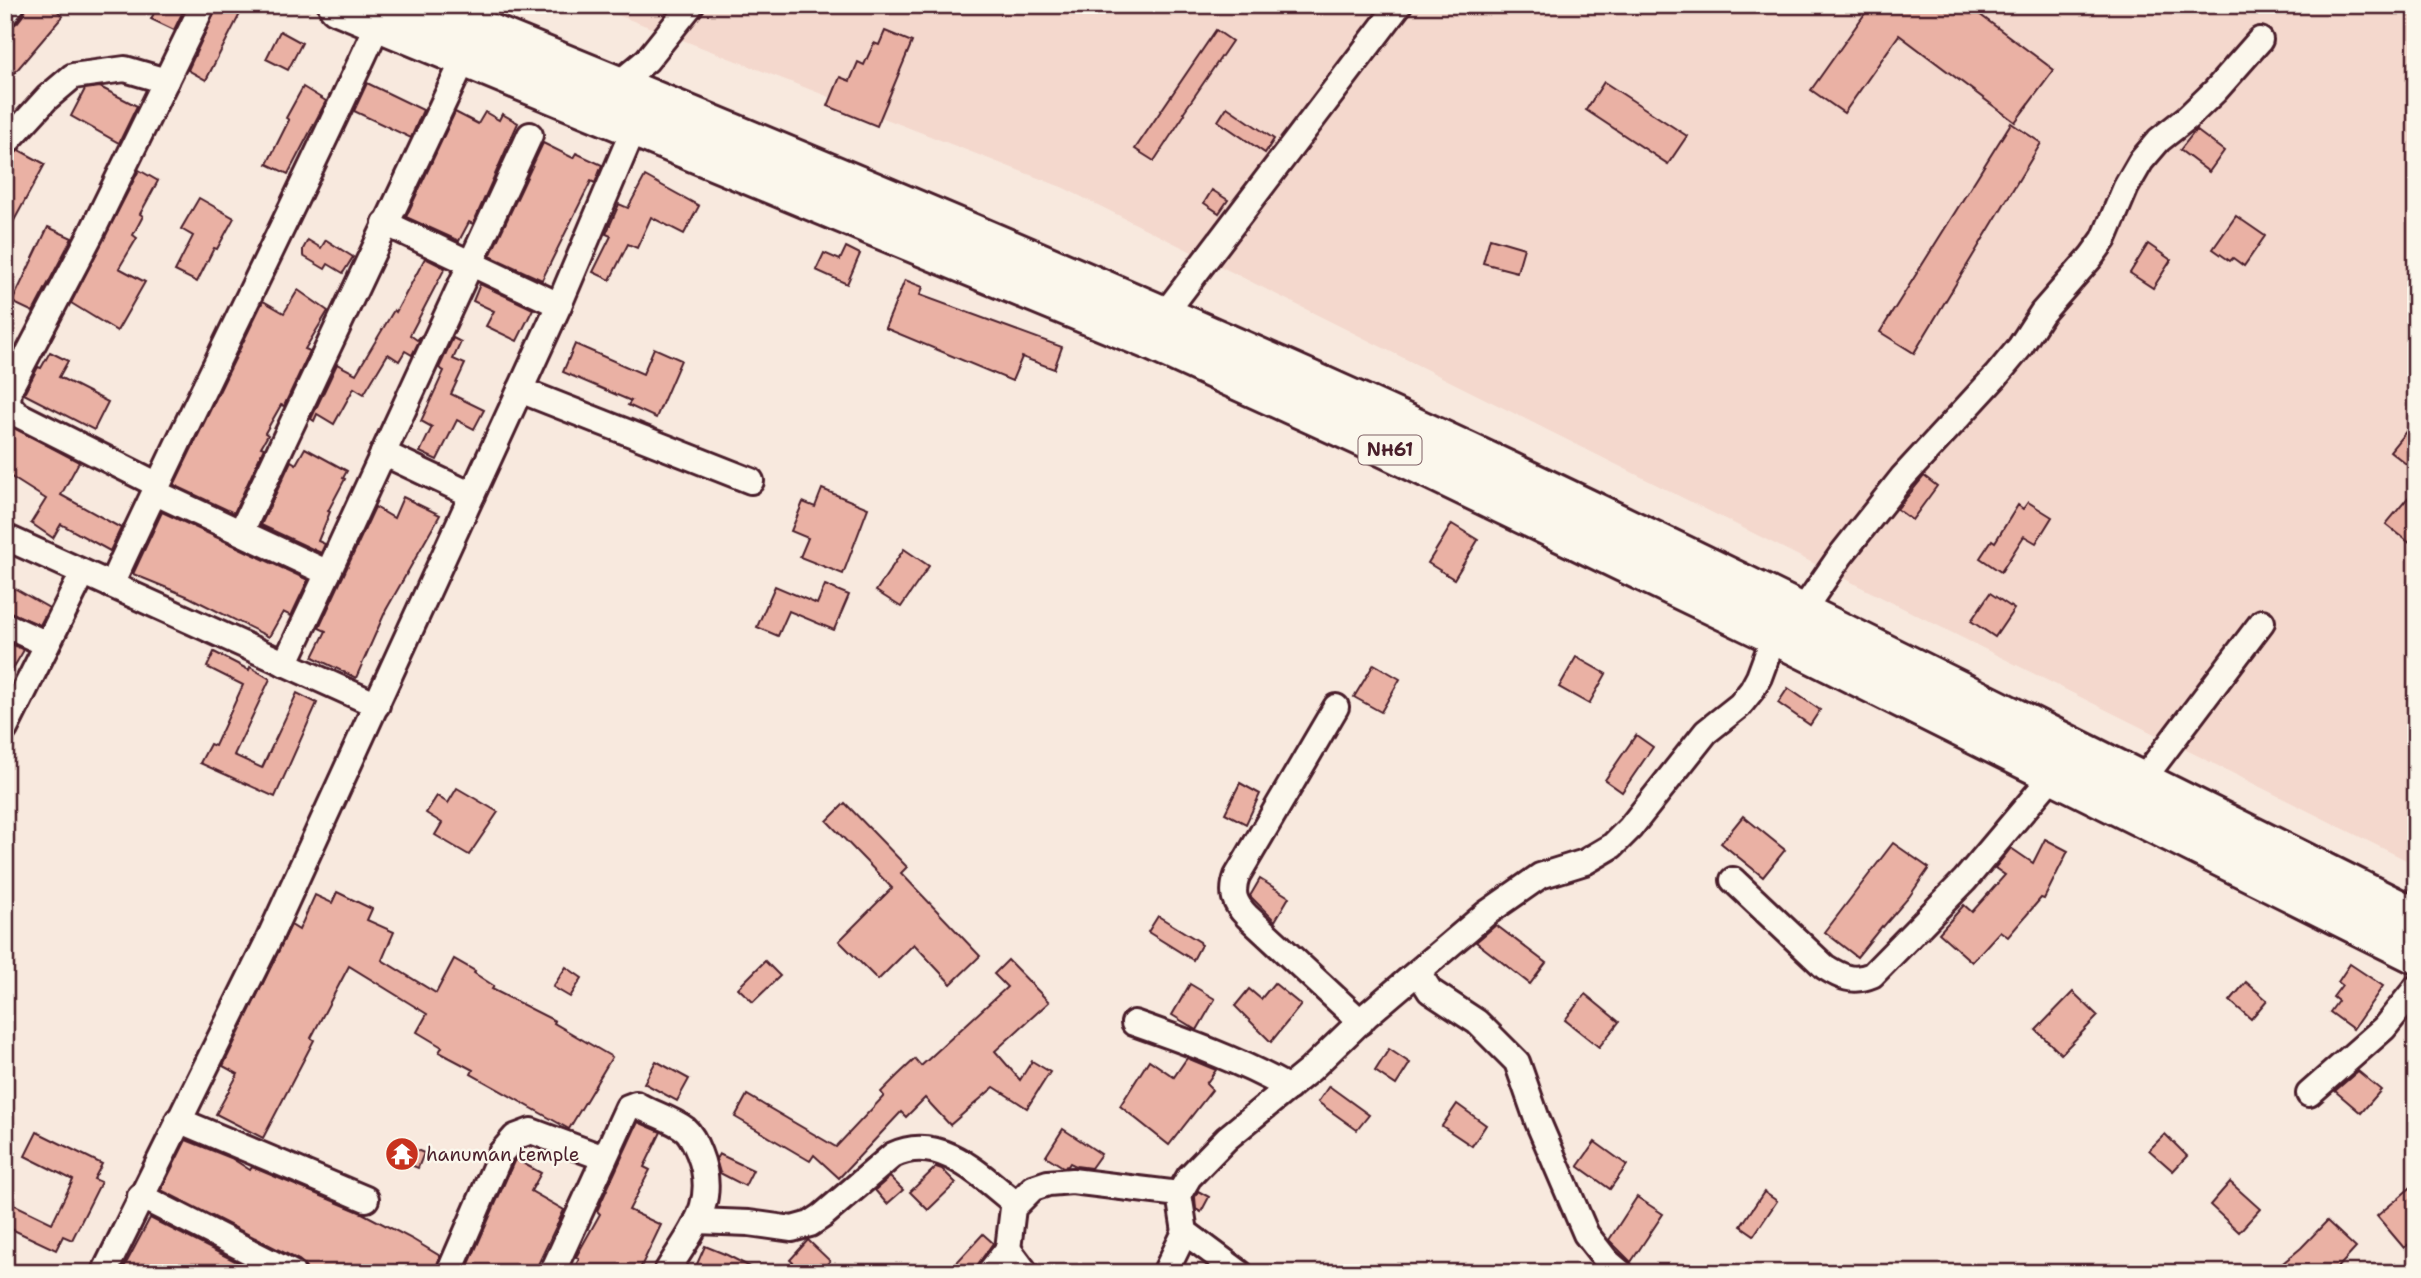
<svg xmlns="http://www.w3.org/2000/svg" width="2421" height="1278" font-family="'Shantell Sans',sans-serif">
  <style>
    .built { fill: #f4d8cd }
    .building { fill: #eab1a4; stroke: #4a1f2b; stroke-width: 2 }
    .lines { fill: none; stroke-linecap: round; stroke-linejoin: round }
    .street-casing { stroke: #4a1f2b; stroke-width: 30 }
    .highway-casing { stroke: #4a1f2b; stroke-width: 44 }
    .street { stroke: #fbf7ec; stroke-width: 24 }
    .highway { stroke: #fbf7ec; stroke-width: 38 }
    .labels { text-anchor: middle; stroke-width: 5; stroke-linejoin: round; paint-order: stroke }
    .shield { fill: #fbf7ec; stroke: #7f6065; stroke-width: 2 }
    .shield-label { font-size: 18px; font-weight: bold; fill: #4a1f2b }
    .poi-label { font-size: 19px; fill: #4a1f2b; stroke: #fbf7ec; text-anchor: start }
  </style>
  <rect width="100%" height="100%" fill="#f8e9de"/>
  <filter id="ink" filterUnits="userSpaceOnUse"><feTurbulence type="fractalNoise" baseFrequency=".0143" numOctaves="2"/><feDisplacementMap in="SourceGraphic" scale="14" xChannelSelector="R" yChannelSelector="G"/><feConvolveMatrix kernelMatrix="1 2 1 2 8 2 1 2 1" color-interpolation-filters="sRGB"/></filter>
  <g filter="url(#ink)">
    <path class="built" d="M592 5H2416V865L1064 188Z"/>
    <g class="building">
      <path d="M27 5H51L63 16 5 84V29L17 23 24 14Z"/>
      <path d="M158 5H186L174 30 151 19Z"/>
      <path d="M218 5H228L241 12 206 80 188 70Z"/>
      <path d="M1871 5H1967L2054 70 2015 122 1899 35 1844 113 1811 90Z"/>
      <path d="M1216 30 1232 41 1183 113 1185 114 1154 161 1135 149Z"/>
      <path d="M280 31 302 43 288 70 266 59Z"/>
      <path d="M885 31 912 42 877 126 828 106 840 77 850 81 858 62 864 65 874 43 879 45Z"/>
      <path d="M1604 82 1687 136 1668 164 1586 110Z"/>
      <path d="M367 83 423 110 411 138 354 111Z"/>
      <path d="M100 87 137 106 119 143 71 116 85 89Z"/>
      <path d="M303 87 326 101 288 174 267 164 289 120 286 118Z"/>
      <path d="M1227 107 1274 139 1265 153 1218 121Z"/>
      <path d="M455 112 478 124 485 112 499 120 502 114 518 123 473 224 469 222 459 241 406 217Z"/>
      <path d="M2011 123 2041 143 1914 353 1880 332Z"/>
      <path d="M2196 130 2224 151 2209 172 2180 150Z"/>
      <path d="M543 143 573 158 576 153 602 165 595 183 591 181 542 280 490 256Z"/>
      <path d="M19 150 45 164 5 237V158H10Z"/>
      <path d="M139 170 158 181 140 214 143 216 133 235 137 238 119 268 145 282 117 331 71 303Z"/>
      <path d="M645 176 699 206 684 234 651 217 637 248 628 244 610 280 593 272 611 236 606 234 619 204 628 208Z"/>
      <path d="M1212 190 1228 200 1219 213 1204 203Z"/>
      <path d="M199 198 234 218 217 249 214 248 197 282 175 271 193 236 181 229Z"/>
      <path d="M2236 216 2265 236 2244 266 2233 258 2230 261 2213 249Z"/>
      <path d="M48 227 72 238 33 312 12 302Z"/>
      <path d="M1490 238 1524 248 1517 272 1483 263Z"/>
      <path d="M308 240 321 248 326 240 353 257 343 273 328 264 325 269 303 256V249Z"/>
      <path d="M2148 244 2171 260 2153 288 2130 273Z"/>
      <path d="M846 247 860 254 847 284 816 270 824 253 840 260Z"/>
      <path d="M425 258 445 268 410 335 417 340 422 335 412 355 405 351 399 361 388 354 364 394 354 388 334 424 317 414 314 421 311 419 337 364 356 374 394 310 396 312Z"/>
      <path d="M905 280 923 287 920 295 1062 347 1054 369 1022 357 1012 381 885 328Z"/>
      <path d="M480 284 533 309 517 341 486 326 494 311 473 301Z"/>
      <path d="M298 290 328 311 305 349 310 351 284 406 281 405 265 433 268 435 261 447 264 448 234 513 174 485 263 301 284 313Z"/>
      <path d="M453 338 461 342 453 359 465 364 451 394 484 410 474 429 457 420 437 460 420 452 432 427 421 421 444 371 439 368Z"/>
      <path d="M575 344 643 374 654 348 681 360 656 418 628 405 631 401 563 372Z"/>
      <path d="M50 352 68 361 59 377 108 402 94 430 24 394 38 367 41 368Z"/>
      <path d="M2416 419V472L2390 451Z"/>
      <path d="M5 423 79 462 61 495 121 528 110 551 61 524 53 538 31 523 46 499 5 473Z"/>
      <path d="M305 448 347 471 343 478 345 479 328 511 330 512 318 541 325 544 321 553 261 525 291 461 296 464Z"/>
      <path d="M1924 476 1937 486 1912 520 1897 509Z"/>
      <path d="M2416 488V548L2386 524Z"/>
      <path d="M822 489 868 508 843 574 800 557 808 538 791 531 803 502 815 507Z"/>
      <path d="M403 497 440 515 386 610 356 678 313 657 326 631 319 628 375 507 394 518Z"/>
      <path d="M2028 502 2052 517 2036 543 2024 536 2001 572 1980 558 1992 540 1995 542 2018 505 2023 509Z"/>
      <path d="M162 512 308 580 291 616 283 612 269 637 189 597 133 574Z"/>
      <path d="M1452 524 1478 540 1454 579 1428 563Z"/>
      <path d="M904 549 929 566 901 607 876 591Z"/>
      <path d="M825 585 849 595 834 630 789 611 778 636 757 627 775 586 817 604Z"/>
      <path d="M14 588 49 608 40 625 5 610V604Z"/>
      <path d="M1990 593 2014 609 1995 637 1971 621Z"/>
      <path d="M5 641 24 650 5 682Z"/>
      <path d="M214 652 249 670 250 667 270 679 234 755 262 768 297 693 317 703 275 797 200 763 210 744 215 746 243 685 207 667Z"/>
      <path d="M1576 657 1606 674 1589 704 1559 687Z"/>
      <path d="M1374 664 1400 679 1381 712 1354 697Z"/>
      <path d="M1788 688 1820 710 1810 725 1778 703Z"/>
      <path d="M1636 735 1653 747 1622 792 1605 780Z"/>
      <path d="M1240 783 1260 794 1246 824 1225 813Z"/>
      <path d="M457 788 498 812 469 855 435 835 442 823 426 813 437 796 448 803Z"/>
      <path d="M845 803 907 867 901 873 980 956 951 984 914 944 878 980 839 941 892 888 827 821Z"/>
      <path d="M1743 816 1785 850 1763 877 1721 843Z"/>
      <path d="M2045 839 2068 851 2044 899 2041 898 2008 937 2000 931 1972 962 1939 933 1964 905 1972 912 2005 875 1995 868 2011 848 2033 863Z"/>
      <path d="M1893 843 1929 868 1909 897 1883 927 1882 926 1857 957 1825 932Z"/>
      <path d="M1260 879 1289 897 1275 921 1250 896Z"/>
      <path d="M337 892 372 909 367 920 394 932 382 960 436 993 454 959 475 971 474 973 494 986 492 989 555 1021 554 1023 612 1057 569 1129 471 1074 473 1070 439 1052 442 1047 417 1032 427 1014 349 966 311 1038 314 1040 263 1138 216 1114 238 1074 223 1066 291 925 299 930 315 895 332 903Z"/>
      <path d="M1158 916 1200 942 1201 945 1193 960 1148 932Z"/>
      <path d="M1496 925 1546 963 1530 984 1476 942Z"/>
      <path d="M1008 960 1049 1002 995 1051 1020 1080 1032 1061 1050 1072 1027 1108 994 1087 950 1125 925 1098 906 1117 901 1112 839 1178 814 1155 810 1161 735 1117 747 1095 836 1147 884 1096 881 1092 898 1075 915 1059 921 1066 1007 987 994 974Z"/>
      <path d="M765 961 780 976 753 1002 738 988Z"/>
      <path d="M2350 964 2383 986 2353 1029 2330 1012 2338 1001 2333 997 2342 985 2338 982Z"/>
      <path d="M566 967 582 978 570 997 553 987Z"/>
      <path d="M2246 982 2267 1000 2251 1019 2230 1001Z"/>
      <path d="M1274 983 1301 1005 1271 1042 1235 1006 1249 989 1261 999Z"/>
      <path d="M1190 984 1215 999 1197 1030 1172 1015Z"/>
      <path d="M2073 992 2098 1016 2061 1054 2036 1030Z"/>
      <path d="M1585 994 1619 1022 1599 1047 1565 1020Z"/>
      <path d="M1389 1049 1410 1063 1396 1085 1375 1071Z"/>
      <path d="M1187 1058 1216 1070 1206 1084 1212 1090 1169 1145 1120 1106 1149 1060 1174 1077Z"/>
      <path d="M656 1061 689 1079 677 1101 644 1083Z"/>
      <path d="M2358 1071 2381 1090 2361 1113 2335 1091Z"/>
      <path d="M1329 1086 1369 1115 1357 1130 1318 1102Z"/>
      <path d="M1457 1104 1486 1125 1472 1146 1442 1126Z"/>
      <path d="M638 1122 661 1132 644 1167 650 1170 629 1210 661 1225 638 1273H572L579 1259 576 1257 600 1214 597 1211Z"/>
      <path d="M1063 1129 1101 1154 1091 1168 1076 1166 1070 1163 1068 1166 1063 1167 1046 1156Z"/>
      <path d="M37 1132 102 1164 94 1179 101 1182 72 1240 63 1236 56 1250 5 1226V1200L52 1223 73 1180 25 1156Z"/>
      <path d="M2165 1134 2187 1156 2173 1171 2149 1150Z"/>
      <path d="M186 1140 231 1158 250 1170 252 1167 362 1213 412 1239 440 1256 434 1273H307L305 1265 299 1260 161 1190Z"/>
      <path d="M398 1142 424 1153 418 1168 391 1157Z"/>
      <path d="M1595 1142 1627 1165 1610 1189 1578 1166Z"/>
      <path d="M719 1154 753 1170 745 1186 720 1173 716 1159Z"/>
      <path d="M515 1159 541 1173 531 1191 564 1210 534 1273H465Z"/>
      <path d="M936 1167 942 1169 956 1183 928 1210 910 1192Z"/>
      <path d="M890 1177 903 1190 887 1204 875 1190Z"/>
      <path d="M2230 1182 2260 1209 2239 1232 2210 1205Z"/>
      <path d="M2416 1183V1238L2404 1248 2377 1216Z"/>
      <path d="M1198 1191 1209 1197 1201 1212 1196 1209 1195 1197Z"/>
      <path d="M1764 1192 1777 1201 1754 1235 1741 1226Z"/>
      <path d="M1637 1197 1663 1214 1631 1262 1609 1240Z"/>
      <path d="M150 1218 259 1273H121Z"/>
      <path d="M2327 1221 2356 1248 2333 1273H2271L2301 1248Z"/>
      <path d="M983 1234 993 1243 976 1267 970 1273H950L958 1261Z"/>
      <path d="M808 1240 830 1261 819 1273H804L790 1260Z"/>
      <path d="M705 1246 727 1255 762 1273H693Z"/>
    </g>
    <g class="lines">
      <g class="street-casing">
        <g id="street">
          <path d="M5 14 12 5"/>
          <path d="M617 85 647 60 691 5"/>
          <path d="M5 144 47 98 73 76 125 69 166 81"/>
          <path d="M385 223 559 305"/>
          <path d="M1163 316 1399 5"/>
          <path d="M520 390 751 481"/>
          <path d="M383 453 472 495"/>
          <path d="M158 485 17 414 8 404 9 390 91 234 203 5"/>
          <path d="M154 492 328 573 285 664"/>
          <path d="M241 532 465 57"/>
          <path d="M5 537 377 705"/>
          <path d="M328 573 530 135"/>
          <path d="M111 585C198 396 293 211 379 22"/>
          <path d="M1801 613 1841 555 1902 478 1996 376 2020 347 2042 313 2091 257 2104 239 2126 187 2141 161 2159 140 2187 118 2215 91 2260 40"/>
          <path d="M5 625 47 644"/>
          <path d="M1336 707 1237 876C1231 893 1234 903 1247 916L1361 1022"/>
          <path d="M5 729 83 573"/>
          <path d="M2141 782 2262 622"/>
          <path d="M1733 880 1825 967C1841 977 1853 983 1872 975L1965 880 2054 774"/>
          <path d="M1418 972 1430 991 1477 1022 1517 1062 1538 1122 1586 1234 1607 1261 1621 1273"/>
          <path d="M1134 1023C1188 1042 1239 1060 1289 1088"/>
          <path d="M2309 1094 2384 1028 2416 988"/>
          <path d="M178 1120 366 1199"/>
          <path d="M140 1196 292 1273"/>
          <path d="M697 1221 749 1223 792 1229 810 1224 822 1216 893 1155C940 1132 982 1177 1016 1204"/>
          <path d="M1008 1249 1026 1273"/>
          <path d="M104 1273 267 943 559 305 640 114"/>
          <path d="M449 1273 501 1153 515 1137 531 1131 604 1158"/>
          <path d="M552 1273 628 1107 636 1104C652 1114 670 1118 685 1129 692 1135 695 1144 699 1153 719 1203 691 1231 666 1273"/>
          <path d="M989 1273 1008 1249 1013 1208 1033 1188 1048 1183 1072 1181 1179 1194"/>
          <path d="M1165 1273 1185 1232"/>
          <path d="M1240 1273 1185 1232 1179 1194 1189 1177 1227 1138 1310 1070 1367 1015 1487 913 1540 876 1585 862 1612 846 1630 828 1706 732 1740 705 1752 690 1759 677 1779 623"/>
        </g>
      </g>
      <g class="highway-casing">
        <g id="highway">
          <path d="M338 5 1154 342 1365 438 1773 634 2416 954"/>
          <path d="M419 5C637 93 855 183 1071 276 1213 337 1355 399 1495 465 1804 611 2109 766 2416 918"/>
        </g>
      </g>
      <use href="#street" class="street"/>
      <use href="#highway" class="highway"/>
    </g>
  </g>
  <defs>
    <g id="temple-disc" transform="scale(1.75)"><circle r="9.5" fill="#c8321e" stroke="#fbf7ec"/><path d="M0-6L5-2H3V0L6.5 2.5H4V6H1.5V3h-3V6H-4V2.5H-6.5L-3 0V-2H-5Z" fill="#fff"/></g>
  </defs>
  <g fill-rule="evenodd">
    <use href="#temple-disc" x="402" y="1154"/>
  </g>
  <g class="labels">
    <rect class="shield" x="1358.5" y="435.5" width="63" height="29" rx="5"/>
    <g class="shield-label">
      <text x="1390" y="456">NH61</text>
    </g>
    <g class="poi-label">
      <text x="426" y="1161">hanuman temple</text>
    </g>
  </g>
  <rect width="2421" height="1278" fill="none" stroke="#fbf7ec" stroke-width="28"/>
  <rect x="14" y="14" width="2393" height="1250" fill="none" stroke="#4a1f2b" stroke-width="2.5" filter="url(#ink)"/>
</svg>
